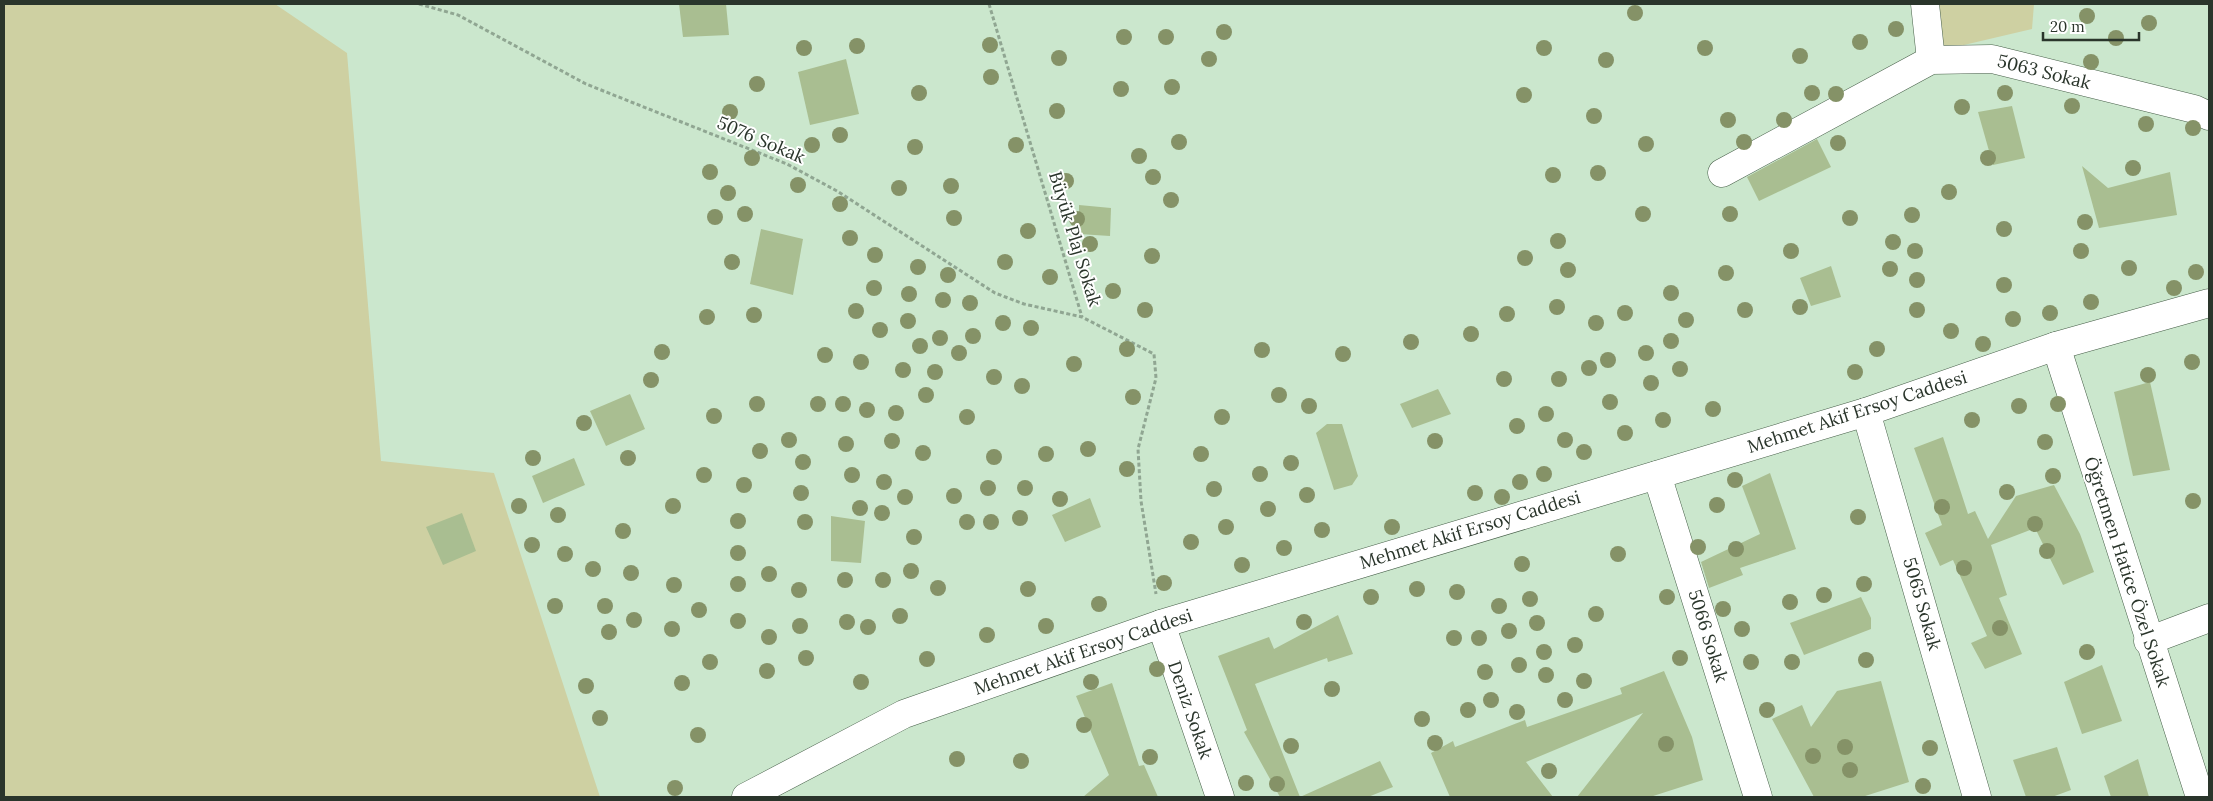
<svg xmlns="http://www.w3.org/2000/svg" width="2213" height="801" font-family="Lora,serif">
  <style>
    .green { fill: #ced0a2 }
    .building { fill: #a9be91 }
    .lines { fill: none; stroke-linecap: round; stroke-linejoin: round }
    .minor-casing { stroke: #465e48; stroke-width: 29 }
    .path { stroke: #90a692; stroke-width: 3; stroke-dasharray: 4 2.5; stroke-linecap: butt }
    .minor { stroke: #fff; stroke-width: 28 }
    .tree { fill: #859267 }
    .labels { text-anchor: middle; stroke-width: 4; stroke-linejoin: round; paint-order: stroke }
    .street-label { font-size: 18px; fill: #2a352b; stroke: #fff }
  </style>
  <rect width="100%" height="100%" fill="#cbe7cd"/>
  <g class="green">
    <path d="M4 4H275L347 53 381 461 494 473 600 797H4Z"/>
    <path d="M1918 4H2034L2032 29 1934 52Z"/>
  </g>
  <g class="building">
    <path d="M679 4H726L729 35 683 37Z"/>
    <path d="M846 59 859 114 810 125 798 72Z"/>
    <path d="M2012 106 2025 158 1993 165 1978 112Z"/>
    <path d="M1817 139 1831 167 1759 201 1747 177Z"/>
    <path d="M2082 166 2108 188 2170 172 2177 215 2099 228Z"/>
    <path d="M1079 205 1111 208 1110 236 1079 234Z"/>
    <path d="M761 229 803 239 793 295 750 284Z"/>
    <path d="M1831 266 1841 297 1811 306 1800 278Z"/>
    <path d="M2150 382 2170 470 2133 476 2114 392Z"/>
    <path d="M1438 389 1451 414 1412 428 1400 404Z"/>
    <path d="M630 394 645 429 606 446 590 411Z"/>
    <path d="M1327 424H1342L1358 476 1352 485 1334 490 1316 433Z"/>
    <path d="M1943 437 1968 514 1975 511 1988 539 2016 496 2054 485 2080 534 2094 572 2063 585 2035 528 1991 545 2007 595 1999 598 2022 654 1985 669 1971 643 1987 636 1953 560 1940 566 1925 533 1942 525 1914 448Z"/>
    <path d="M574 458 585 485 543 503 532 476Z"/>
    <path d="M1770 473 1796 549 1740 568 1743 575 1709 588 1701 562 1760 534 1742 486Z"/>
    <path d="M1090 498 1101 527 1065 542 1052 515Z"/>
    <path d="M462 513 476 551 443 565 426 527Z"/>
    <path d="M831 516 865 521 861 563 831 561Z"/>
    <path d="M1861 597 1871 618V629L1804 655 1790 623Z"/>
    <path d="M1338 615 1353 654 1328 662 1327 658 1255 684 1300 797 1380 761 1393 787 1368 797H1280L1244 732 1247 730 1218 656 1269 637 1274 649Z"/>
    <path d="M2102 665 2122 721 2082 734 2064 682Z"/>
    <path d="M1664 671 1692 737 1703 780 1650 797H1577L1643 713 1526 762 1553 797H1450L1431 753 1453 741 1455 747 1525 720 1527 727 1622 694 1620 688Z"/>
    <path d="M1881 681 1909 782 1862 797H1814L1772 719 1802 705 1811 727 1837 691Z"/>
    <path d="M1112 683 1139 766 1144 765 1158 797H1083L1109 775 1076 696Z"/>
    <path d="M2057 747 2071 790 2052 797H2026L2013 760Z"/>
    <path d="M2138 759 2149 797H2111L2104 776Z"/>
  </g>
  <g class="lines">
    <g class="minor-casing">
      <g id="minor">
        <path d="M1925 4 1931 60"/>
        <path d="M1722 173 1931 60 1992 59 2194 109 2209 116"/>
        <path d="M2056 346 2200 797"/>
        <path d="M1866 412 1977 797"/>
        <path d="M1657 475 1758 797"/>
        <path d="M1161 624 1220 797"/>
        <path d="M2148 641 2209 618"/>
        <path d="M746 797 904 714 1161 624 1866 412 2056 346 2209 303"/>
      </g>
    </g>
    <g class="path">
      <path d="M419 4 458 15 586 84 787 164 837 191 995 293 1024 304 1082 317 1154 354 1156 378 1138 449 1141 501 1156 594"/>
      <path d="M989 4 1082 317"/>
    </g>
    <use href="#minor" class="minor"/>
  </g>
  <g class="tree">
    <circle cx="1635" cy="13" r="8"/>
    <circle cx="2087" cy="16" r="8"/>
    <circle cx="2149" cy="23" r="8"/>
    <circle cx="1896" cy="29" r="8"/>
    <circle cx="1224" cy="32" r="8"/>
    <circle cx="1124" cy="37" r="8"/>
    <circle cx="1166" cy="37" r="8"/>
    <circle cx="2116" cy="38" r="8"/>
    <circle cx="1860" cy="42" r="8"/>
    <circle cx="990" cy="45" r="8"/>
    <circle cx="857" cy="46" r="8"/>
    <circle cx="804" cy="48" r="8"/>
    <circle cx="1544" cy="48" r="8"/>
    <circle cx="1705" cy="48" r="8"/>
    <circle cx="1800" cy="56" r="8"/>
    <circle cx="1059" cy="58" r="8"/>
    <circle cx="1209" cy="59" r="8"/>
    <circle cx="1606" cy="60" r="8"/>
    <circle cx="2091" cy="62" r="8"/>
    <circle cx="991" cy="77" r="8"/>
    <circle cx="757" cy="84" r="8"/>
    <circle cx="1172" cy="87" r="8"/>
    <circle cx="1121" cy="89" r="8"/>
    <circle cx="919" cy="93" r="8"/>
    <circle cx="1812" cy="93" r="8"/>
    <circle cx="2005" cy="93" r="8"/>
    <circle cx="1836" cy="94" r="8"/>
    <circle cx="1524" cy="95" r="8"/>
    <circle cx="2072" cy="106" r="8"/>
    <circle cx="1962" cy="107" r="8"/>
    <circle cx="1057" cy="111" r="8"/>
    <circle cx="730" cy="112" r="8"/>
    <circle cx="1594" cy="116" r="8"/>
    <circle cx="1728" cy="120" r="8"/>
    <circle cx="1784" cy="120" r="8"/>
    <circle cx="2146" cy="124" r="8"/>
    <circle cx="2193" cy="128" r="8"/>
    <circle cx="840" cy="135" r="8"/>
    <circle cx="1179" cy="142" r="8"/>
    <circle cx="1744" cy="142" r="8"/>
    <circle cx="1838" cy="143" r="8"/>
    <circle cx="1646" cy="144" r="8"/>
    <circle cx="812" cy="145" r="8"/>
    <circle cx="1016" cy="145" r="8"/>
    <circle cx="915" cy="147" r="8"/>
    <circle cx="1139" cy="156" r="8"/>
    <circle cx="752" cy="158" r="8"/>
    <circle cx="1988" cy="158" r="8"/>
    <circle cx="2133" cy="168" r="8"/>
    <circle cx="710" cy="172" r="8"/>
    <circle cx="1598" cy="173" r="8"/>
    <circle cx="1553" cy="175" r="8"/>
    <circle cx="1153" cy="177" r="8"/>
    <circle cx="1066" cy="181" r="8"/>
    <circle cx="798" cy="185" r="8"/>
    <circle cx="951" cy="186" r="8"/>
    <circle cx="899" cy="188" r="8"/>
    <circle cx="1949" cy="192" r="8"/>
    <circle cx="728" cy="193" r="8"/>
    <circle cx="1171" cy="200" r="8"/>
    <circle cx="840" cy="204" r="8"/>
    <circle cx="745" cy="214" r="8"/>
    <circle cx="1643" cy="214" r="8"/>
    <circle cx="1730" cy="214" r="8"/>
    <circle cx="1912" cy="215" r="8"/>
    <circle cx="715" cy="217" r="8"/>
    <circle cx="954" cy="218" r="8"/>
    <circle cx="1850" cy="218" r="8"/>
    <circle cx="1077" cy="219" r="8"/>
    <circle cx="2085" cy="222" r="8"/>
    <circle cx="2004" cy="229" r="8"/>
    <circle cx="1028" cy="231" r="8"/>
    <circle cx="850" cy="238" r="8"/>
    <circle cx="1558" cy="241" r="8"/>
    <circle cx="1893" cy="242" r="8"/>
    <circle cx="1090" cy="244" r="8"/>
    <circle cx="1791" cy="251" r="8"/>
    <circle cx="1915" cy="251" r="8"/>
    <circle cx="2081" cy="251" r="8"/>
    <circle cx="875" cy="255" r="8"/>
    <circle cx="1152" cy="256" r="8"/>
    <circle cx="1525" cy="258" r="8"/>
    <circle cx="732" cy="262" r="8"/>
    <circle cx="1005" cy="262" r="8"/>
    <circle cx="918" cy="267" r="8"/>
    <circle cx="2129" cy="268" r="8"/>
    <circle cx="1890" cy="269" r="8"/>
    <circle cx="1568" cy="270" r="8"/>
    <circle cx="2196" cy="272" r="8"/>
    <circle cx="1726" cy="273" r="8"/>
    <circle cx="948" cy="275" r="8"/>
    <circle cx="1050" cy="277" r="8"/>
    <circle cx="1917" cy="280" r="8"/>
    <circle cx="2004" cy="285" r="8"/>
    <circle cx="874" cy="288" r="8"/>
    <circle cx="2174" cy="288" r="8"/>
    <circle cx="1113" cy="291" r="8"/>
    <circle cx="1671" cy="293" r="8"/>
    <circle cx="909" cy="294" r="8"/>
    <circle cx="943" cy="300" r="8"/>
    <circle cx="2091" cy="302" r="8"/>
    <circle cx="970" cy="303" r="8"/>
    <circle cx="1557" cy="307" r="8"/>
    <circle cx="1800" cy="307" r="8"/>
    <circle cx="1145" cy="310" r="8"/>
    <circle cx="1745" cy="310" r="8"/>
    <circle cx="1917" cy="310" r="8"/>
    <circle cx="856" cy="311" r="8"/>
    <circle cx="1625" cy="313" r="8"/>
    <circle cx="2050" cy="313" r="8"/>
    <circle cx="1507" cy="314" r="8"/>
    <circle cx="754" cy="315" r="8"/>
    <circle cx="707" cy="317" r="8"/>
    <circle cx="2013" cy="319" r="8"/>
    <circle cx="1686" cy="320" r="8"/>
    <circle cx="908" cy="321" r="8"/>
    <circle cx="1003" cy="323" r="8"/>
    <circle cx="1596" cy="323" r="8"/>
    <circle cx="1031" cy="328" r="8"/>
    <circle cx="880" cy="330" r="8"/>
    <circle cx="1951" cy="331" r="8"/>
    <circle cx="1471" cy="334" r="8"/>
    <circle cx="973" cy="336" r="8"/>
    <circle cx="940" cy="338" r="8"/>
    <circle cx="1671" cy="341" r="8"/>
    <circle cx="1411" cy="342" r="8"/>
    <circle cx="1983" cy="344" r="8"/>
    <circle cx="920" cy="346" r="8"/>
    <circle cx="1127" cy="349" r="8"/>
    <circle cx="1877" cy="349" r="8"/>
    <circle cx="1262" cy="350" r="8"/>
    <circle cx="662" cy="352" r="8"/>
    <circle cx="959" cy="353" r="8"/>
    <circle cx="1646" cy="353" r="8"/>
    <circle cx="1343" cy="354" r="8"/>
    <circle cx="825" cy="355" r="8"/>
    <circle cx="1608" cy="360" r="8"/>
    <circle cx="861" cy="362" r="8"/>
    <circle cx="2192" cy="362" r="8"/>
    <circle cx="1074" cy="364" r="8"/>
    <circle cx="1589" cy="368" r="8"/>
    <circle cx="1680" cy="369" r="8"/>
    <circle cx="903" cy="370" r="8"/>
    <circle cx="935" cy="372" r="8"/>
    <circle cx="1855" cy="372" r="8"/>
    <circle cx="2148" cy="375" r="8"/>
    <circle cx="994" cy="377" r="8"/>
    <circle cx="1504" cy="379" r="8"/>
    <circle cx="1559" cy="379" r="8"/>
    <circle cx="651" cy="380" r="8"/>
    <circle cx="1651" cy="383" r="8"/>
    <circle cx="1022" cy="386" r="8"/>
    <circle cx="926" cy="395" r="8"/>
    <circle cx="1279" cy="395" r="8"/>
    <circle cx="1133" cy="397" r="8"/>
    <circle cx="1610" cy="402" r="8"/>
    <circle cx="757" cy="404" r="8"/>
    <circle cx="818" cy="404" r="8"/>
    <circle cx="843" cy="404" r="8"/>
    <circle cx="2058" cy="404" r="8"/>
    <circle cx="1309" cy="406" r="8"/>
    <circle cx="2019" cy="406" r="8"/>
    <circle cx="1713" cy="409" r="8"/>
    <circle cx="867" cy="410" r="8"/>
    <circle cx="896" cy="413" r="8"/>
    <circle cx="1546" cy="414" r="8"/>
    <circle cx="714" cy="416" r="8"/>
    <circle cx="967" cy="417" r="8"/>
    <circle cx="1222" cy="417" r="8"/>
    <circle cx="1663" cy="420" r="8"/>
    <circle cx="1972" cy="420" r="8"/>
    <circle cx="584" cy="423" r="8"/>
    <circle cx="1517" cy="426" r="8"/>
    <circle cx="1625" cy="433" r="8"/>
    <circle cx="789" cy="440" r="8"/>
    <circle cx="1565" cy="440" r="8"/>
    <circle cx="892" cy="441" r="8"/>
    <circle cx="1435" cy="441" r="8"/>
    <circle cx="2045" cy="442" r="8"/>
    <circle cx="846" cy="444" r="8"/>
    <circle cx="1088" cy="449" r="8"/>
    <circle cx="760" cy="451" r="8"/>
    <circle cx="1584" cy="452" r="8"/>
    <circle cx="923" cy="453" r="8"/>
    <circle cx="1046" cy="454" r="8"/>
    <circle cx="1201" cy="454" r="8"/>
    <circle cx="994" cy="457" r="8"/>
    <circle cx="533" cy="458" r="8"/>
    <circle cx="628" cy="458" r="8"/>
    <circle cx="803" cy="462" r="8"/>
    <circle cx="1291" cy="463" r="8"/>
    <circle cx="1127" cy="469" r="8"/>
    <circle cx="1260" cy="474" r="8"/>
    <circle cx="1544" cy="474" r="8"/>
    <circle cx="704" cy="475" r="8"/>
    <circle cx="852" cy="475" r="8"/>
    <circle cx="2053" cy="476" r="8"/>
    <circle cx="1735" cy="480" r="8"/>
    <circle cx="884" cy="482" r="8"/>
    <circle cx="1520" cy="482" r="8"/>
    <circle cx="744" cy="485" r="8"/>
    <circle cx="988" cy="488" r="8"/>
    <circle cx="1025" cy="488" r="8"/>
    <circle cx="1214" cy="489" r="8"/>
    <circle cx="2007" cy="492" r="8"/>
    <circle cx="801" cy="493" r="8"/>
    <circle cx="1475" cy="493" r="8"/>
    <circle cx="1307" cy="495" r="8"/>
    <circle cx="954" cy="496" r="8"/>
    <circle cx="905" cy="497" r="8"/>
    <circle cx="1502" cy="497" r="8"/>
    <circle cx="1060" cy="499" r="8"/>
    <circle cx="2193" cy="501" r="8"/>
    <circle cx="1717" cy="505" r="8"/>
    <circle cx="519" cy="506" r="8"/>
    <circle cx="673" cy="506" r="8"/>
    <circle cx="1942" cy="507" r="8"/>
    <circle cx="860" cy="508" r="8"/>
    <circle cx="1268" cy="509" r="8"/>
    <circle cx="882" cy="513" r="8"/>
    <circle cx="558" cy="515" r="8"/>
    <circle cx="1858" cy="517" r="8"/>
    <circle cx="1020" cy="518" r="8"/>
    <circle cx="738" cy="521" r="8"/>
    <circle cx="805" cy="522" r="8"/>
    <circle cx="967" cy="522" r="8"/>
    <circle cx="991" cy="522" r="8"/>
    <circle cx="2035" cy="524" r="8"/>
    <circle cx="1226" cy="527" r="8"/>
    <circle cx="1392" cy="527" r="8"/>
    <circle cx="1322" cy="530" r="8"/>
    <circle cx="623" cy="531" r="8"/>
    <circle cx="914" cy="537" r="8"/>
    <circle cx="1191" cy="542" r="8"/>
    <circle cx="532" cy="545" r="8"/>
    <circle cx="1698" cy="547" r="8"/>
    <circle cx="1284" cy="548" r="8"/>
    <circle cx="1736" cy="549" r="8"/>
    <circle cx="2047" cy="551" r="8"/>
    <circle cx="738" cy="553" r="8"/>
    <circle cx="565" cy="554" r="8"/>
    <circle cx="1618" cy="554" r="8"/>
    <circle cx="1522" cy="564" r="8"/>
    <circle cx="1242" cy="565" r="8"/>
    <circle cx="1964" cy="568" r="8"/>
    <circle cx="593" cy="569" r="8"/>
    <circle cx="911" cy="571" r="8"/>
    <circle cx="631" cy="573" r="8"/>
    <circle cx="769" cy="574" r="8"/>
    <circle cx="845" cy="580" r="8"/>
    <circle cx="883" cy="580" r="8"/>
    <circle cx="1164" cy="583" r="8"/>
    <circle cx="738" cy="584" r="8"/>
    <circle cx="1864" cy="584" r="8"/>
    <circle cx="674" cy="585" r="8"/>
    <circle cx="938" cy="588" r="8"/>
    <circle cx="1028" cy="589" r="8"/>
    <circle cx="1417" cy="589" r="8"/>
    <circle cx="799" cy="590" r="8"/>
    <circle cx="1457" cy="592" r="8"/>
    <circle cx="1824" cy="595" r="8"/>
    <circle cx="1371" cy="597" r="8"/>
    <circle cx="1667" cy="597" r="8"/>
    <circle cx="1530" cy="599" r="8"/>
    <circle cx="1790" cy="602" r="8"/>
    <circle cx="1099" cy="604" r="8"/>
    <circle cx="555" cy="606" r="8"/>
    <circle cx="605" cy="606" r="8"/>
    <circle cx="1499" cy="606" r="8"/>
    <circle cx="1723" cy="609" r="8"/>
    <circle cx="699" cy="610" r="8"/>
    <circle cx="1596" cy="614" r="8"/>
    <circle cx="900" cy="616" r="8"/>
    <circle cx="634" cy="620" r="8"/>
    <circle cx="738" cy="621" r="8"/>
    <circle cx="847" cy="622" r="8"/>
    <circle cx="1304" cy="622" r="8"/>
    <circle cx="1537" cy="623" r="8"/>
    <circle cx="800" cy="626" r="8"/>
    <circle cx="1046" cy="626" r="8"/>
    <circle cx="868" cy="627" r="8"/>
    <circle cx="2000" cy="628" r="8"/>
    <circle cx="672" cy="629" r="8"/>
    <circle cx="1742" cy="629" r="8"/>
    <circle cx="1509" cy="631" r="8"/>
    <circle cx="609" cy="632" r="8"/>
    <circle cx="987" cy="635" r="8"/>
    <circle cx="769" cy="637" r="8"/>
    <circle cx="1454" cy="638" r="8"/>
    <circle cx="1479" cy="638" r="8"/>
    <circle cx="1575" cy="645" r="8"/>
    <circle cx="1544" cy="652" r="8"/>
    <circle cx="2087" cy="652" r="8"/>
    <circle cx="806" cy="658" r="8"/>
    <circle cx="1680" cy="658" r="8"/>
    <circle cx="927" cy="659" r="8"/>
    <circle cx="1866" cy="660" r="8"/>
    <circle cx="710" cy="662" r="8"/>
    <circle cx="1751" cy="662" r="8"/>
    <circle cx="1792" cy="662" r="8"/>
    <circle cx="1519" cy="665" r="8"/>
    <circle cx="1157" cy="669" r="8"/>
    <circle cx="767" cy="671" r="8"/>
    <circle cx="1485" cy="672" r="8"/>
    <circle cx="1546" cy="675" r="8"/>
    <circle cx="1584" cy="681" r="8"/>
    <circle cx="861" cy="682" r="8"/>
    <circle cx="1091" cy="682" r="8"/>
    <circle cx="682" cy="683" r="8"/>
    <circle cx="586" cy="686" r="8"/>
    <circle cx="1332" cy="689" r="8"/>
    <circle cx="1491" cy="700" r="8"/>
    <circle cx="1565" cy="700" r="8"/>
    <circle cx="1468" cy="710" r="8"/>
    <circle cx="1767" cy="710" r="8"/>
    <circle cx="1517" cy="712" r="8"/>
    <circle cx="600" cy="718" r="8"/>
    <circle cx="1422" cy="719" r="8"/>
    <circle cx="1084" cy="725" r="8"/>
    <circle cx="698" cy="735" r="8"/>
    <circle cx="1435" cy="743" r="8"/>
    <circle cx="1666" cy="744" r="8"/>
    <circle cx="1291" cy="746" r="8"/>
    <circle cx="1845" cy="747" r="8"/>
    <circle cx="1930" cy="748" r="8"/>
    <circle cx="1813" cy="756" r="8"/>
    <circle cx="1150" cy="757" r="8"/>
    <circle cx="957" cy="759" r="8"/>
    <circle cx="1021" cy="761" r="8"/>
    <circle cx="1850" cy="770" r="8"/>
    <circle cx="1549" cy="771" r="8"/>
    <circle cx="1246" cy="783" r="8"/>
    <circle cx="1277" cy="784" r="8"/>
    <circle cx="1923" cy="786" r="8"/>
    <circle cx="675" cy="788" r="8"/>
  </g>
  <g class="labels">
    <g class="street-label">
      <text transform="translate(2044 72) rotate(14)" y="6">5063 Sokak</text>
      <text transform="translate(761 140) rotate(23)" y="6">5076 Sokak</text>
      <text transform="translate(1075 239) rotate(73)" y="6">Büyük Plaj Sokak</text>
      <text transform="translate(1857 412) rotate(-18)" y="6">Mehmet Akif Ersoy Caddesi</text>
      <text transform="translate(1470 530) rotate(-17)" y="6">Mehmet Akif Ersoy Caddesi</text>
      <text transform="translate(2127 572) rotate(72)" y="6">Öğretmen Hatice Özel Sokak</text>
      <text transform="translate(1922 604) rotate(74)" y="6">5065 Sokak</text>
      <text transform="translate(1708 636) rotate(73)" y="6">5066 Sokak</text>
      <text transform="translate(1083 652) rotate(-19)" y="6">Mehmet Akif Ersoy Caddesi</text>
      <text transform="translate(1190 710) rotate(71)" y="6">Deniz Sokak</text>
    </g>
  </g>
  <rect width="2213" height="801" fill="none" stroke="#2a352b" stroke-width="10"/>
  <path d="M2043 32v8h96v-8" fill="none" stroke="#2a352b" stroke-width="2.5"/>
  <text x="2050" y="32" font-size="15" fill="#2a352b" stroke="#ffffff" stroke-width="4" paint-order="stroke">20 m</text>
</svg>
